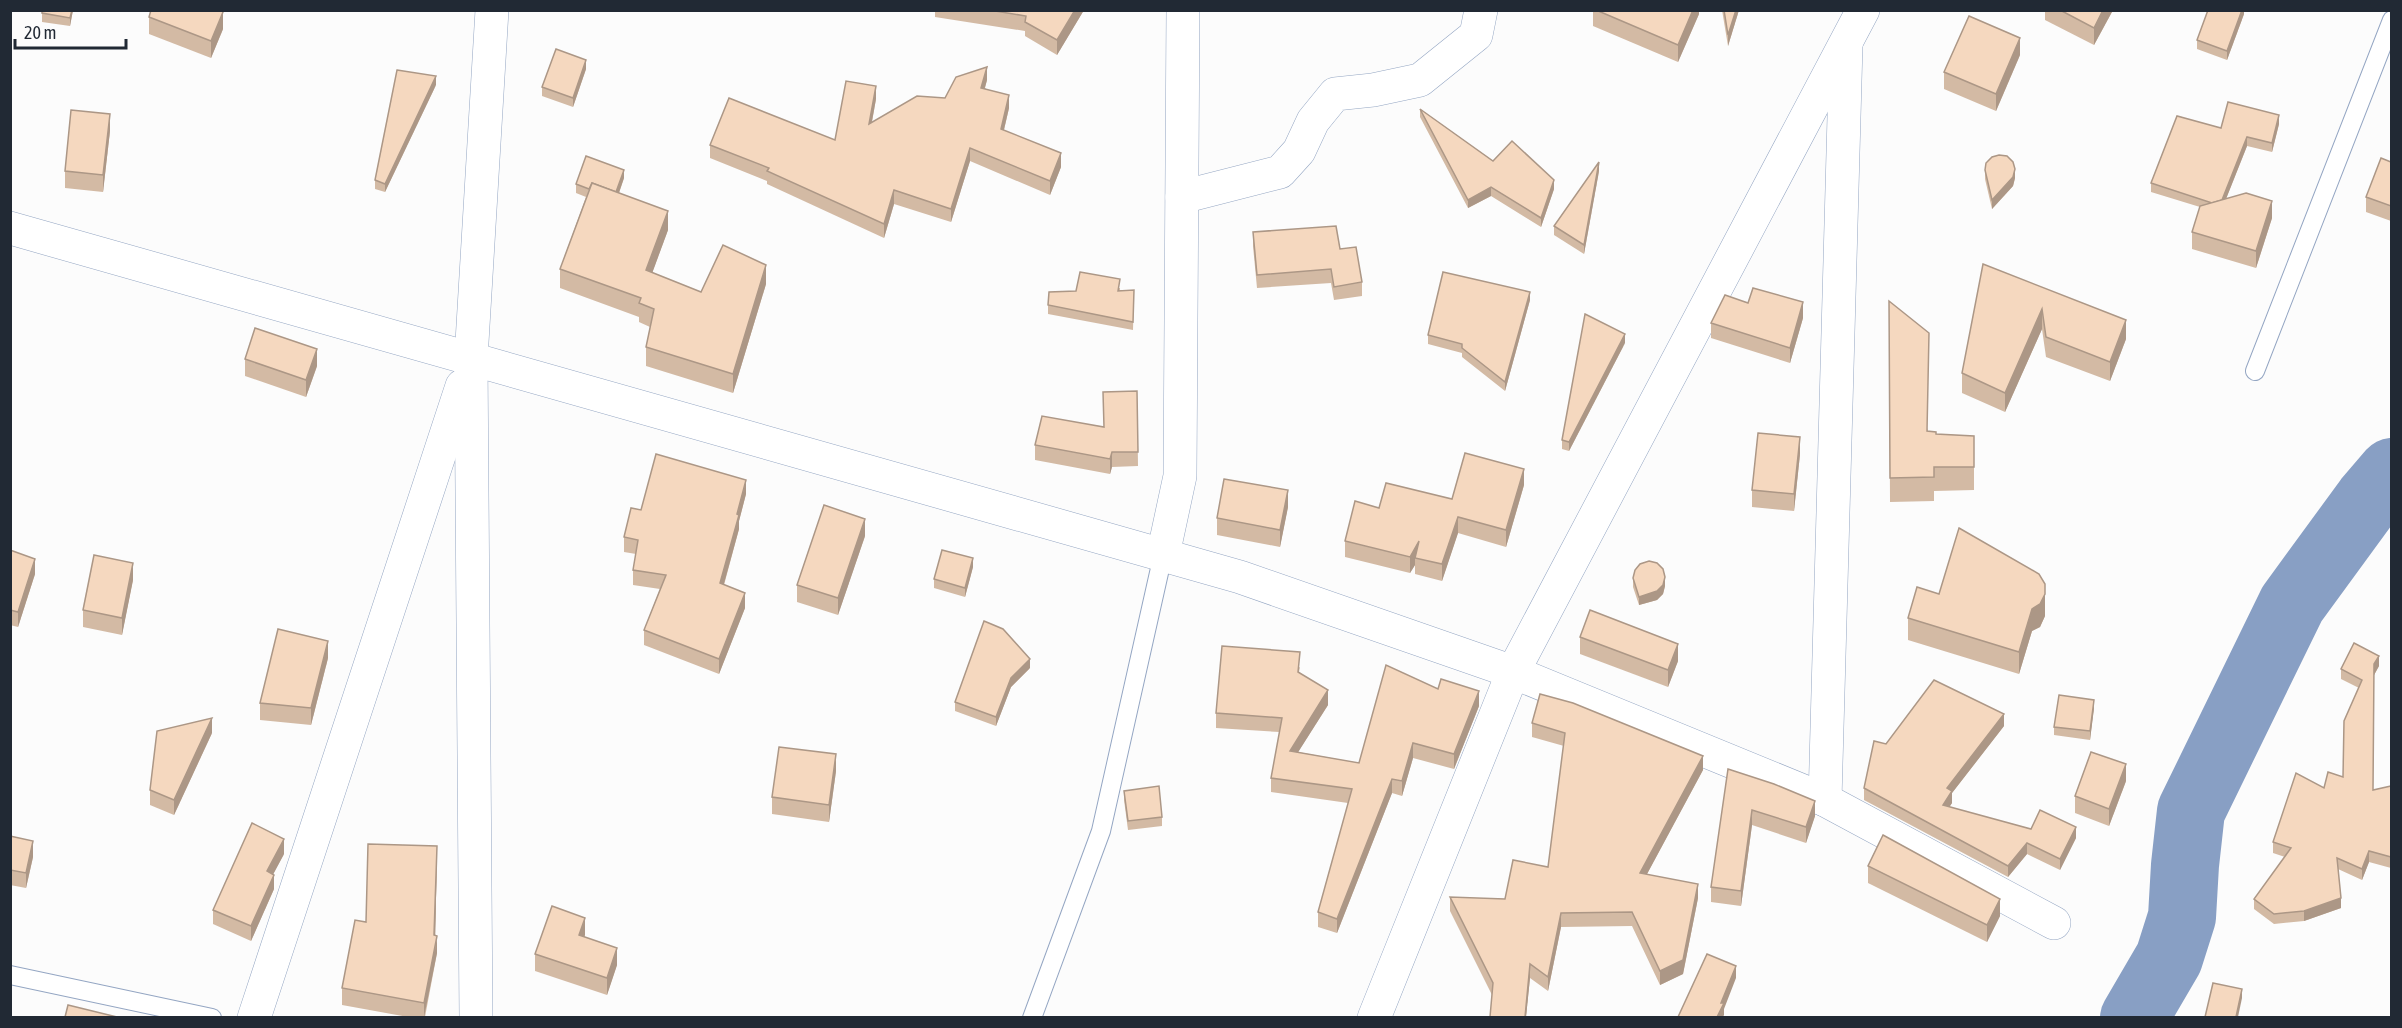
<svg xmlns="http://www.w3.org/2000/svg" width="2402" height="1028" font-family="'Asap Condensed',sans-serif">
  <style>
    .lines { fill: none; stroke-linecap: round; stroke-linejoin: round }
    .river { stroke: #889fc4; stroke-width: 68 }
    .lane-casing { stroke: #94a6c3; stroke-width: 20 }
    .street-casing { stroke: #94a6c3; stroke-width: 34 }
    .lane { stroke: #fff; stroke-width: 18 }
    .street { stroke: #fff; stroke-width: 33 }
    .wall { fill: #d3baa4 }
    .shaded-wall { fill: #ac9786 }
    .building { fill: #f5d8bf; stroke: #ac9786; stroke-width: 1.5 }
  </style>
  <rect width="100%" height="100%" fill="#fcfcfc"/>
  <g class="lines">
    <path class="river" d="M2134 1018 2169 958 2182 917 2185 865 2191 811 2292 604 2368 500 2392 472"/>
    <g class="lane-casing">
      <g id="lane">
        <path d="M2255 371 2392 20"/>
        <path d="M10 975 212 1018"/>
        <path d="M1032 1018 1101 831 1163 555"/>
      </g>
    </g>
    <g class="street-casing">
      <g id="street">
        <path d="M1182 197 1280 172 1299 151 1313 121 1335 94 1373 90 1420 80 1476 35 1481 10"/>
        <path d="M10 228 1240 577 1513 672 1825 800 2054 923"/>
        <path d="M1163 555 1180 476 1183 10"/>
        <path d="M1825 800 1846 45"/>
        <path d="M254 1018 462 386"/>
        <path d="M476 1018 471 359 492 10"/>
        <path d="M1374 1018 1513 672 1863 10"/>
      </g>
    </g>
    <use href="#lane" class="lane"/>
    <use href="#street" class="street"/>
  </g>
  <g class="wall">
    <path d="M42 10H73L70 26 42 22Z"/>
    <path d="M935 10H1084L1057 55 1025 36V31L935 17Z"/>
    <path d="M1593 10H1699V14L1678 62 1593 26Z"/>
    <path d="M1722 10H1739L1728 46Z"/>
    <path d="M2045 10H2113L2094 45 2045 20Z"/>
    <path d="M2244 10V14L2227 60 2197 49V40Z"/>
    <path d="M149 17 223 29 211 58 149 34Z"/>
    <path d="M2020 55 1996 111 1944 89V72Z"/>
    <path d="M586 69 573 107 542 96V87Z"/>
    <path d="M987 80 985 88 1009 108 1004 130 1061 167 1050 195 970 161 951 222 894 204 884 238 767 184V181L710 158V145L835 140 876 99 872 122 945 98Z"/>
    <path d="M436 85 385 192 375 189V180Z"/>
    <path d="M1420 109 1493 161 1554 189 1541 227 1491 196 1468 208 1420 117Z"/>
    <path d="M2279 124 2272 152 2247 146 2226 199 2272 218 2256 268 2192 249V232L2200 207 2151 192V183L2221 128Z"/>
    <path d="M110 131 103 192 65 188V171Z"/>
    <path d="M2391 162V221L2366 212V197Z"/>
    <path d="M1985 170 2015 178 2013 186 1992 209 1985 179Z"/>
    <path d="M1599 171 1584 254 1554 235V226Z"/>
    <path d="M624 178 619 193 668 230 652 273 701 292 766 284 733 393 646 366V347L650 327 639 322V317L560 288V269L586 197 576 193V184Z"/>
    <path d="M1253 232 1340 249 1362 282V296L1334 300 1331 283 1257 288 1253 246Z"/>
    <path d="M1983 264 2126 339 2110 381 2046 357 2042 329 2005 412 1962 393V373Z"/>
    <path d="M1120 288V290H1134L1133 330 1048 314V305L1076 291Z"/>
    <path d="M1530 300 1505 391 1462 357V353L1428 344V335Z"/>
    <path d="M1889 301 1928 431 1936 434 1974 436V490L1934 491V501L1890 502Z"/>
    <path d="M1803 318 1790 363 1711 338V323Z"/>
    <path d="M1625 343 1569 451 1562 449V440Z"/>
    <path d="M245 359 317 366 306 397 245 376Z"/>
    <path d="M1137 391 1138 466 1112 467 1110 474 1035 460V445L1103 427Z"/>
    <path d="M1800 454 1794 511 1752 507V490Z"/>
    <path d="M1524 485 1506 547 1458 533 1442 581 1415 574V565L1410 573 1345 557V541L1379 508 1452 499Z"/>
    <path d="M746 494 739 521V529L724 585 745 608 719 674 644 645V630L660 589 633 585V570L636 554 624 552V537L641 510Z"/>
    <path d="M1288 507 1280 547 1217 535V518Z"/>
    <path d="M865 536 838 615 797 602V585Z"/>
    <path d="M10 550 35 574 18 627 10 625Z"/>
    <path d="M973 567 965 597 934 588V579Z"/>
    <path d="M1633 578 1665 586 1663 594 1657 600 1639 605 1633 587Z"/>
    <path d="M133 580 122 635 83 627V610Z"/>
    <path d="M2045 584V616L2040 627 2032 631 2019 674 1908 640V618L1939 594Z"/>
    <path d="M1580 637 1678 661 1668 687 1580 654Z"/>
    <path d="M328 658 311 725 260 720V703Z"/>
    <path d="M2379 666 2374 675 2373 790 2391 786V868L2369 862 2362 880 2338 869 2341 908 2304 921 2274 924 2254 909V899L2285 857 2273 853V842L2324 788 2343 777 2359 688 2341 679V669Z"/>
    <path d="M1300 667 1299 672 1328 705 1298 752 1359 763 1438 689 1479 706 1454 769 1413 758 1402 796 1392 793 1337 933 1318 927V912L1348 803 1271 792V778L1280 732 1216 728V713Z"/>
    <path d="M1030 668 1011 687 996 726 955 711V702Z"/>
    <path d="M2094 708 2090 740 2054 735V727Z"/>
    <path d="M1532 723 1703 770 1647 874 1698 898 1683 974 1660 985 1632 926 1561 927 1548 991 1530 978 1526 1017H1490L1492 995 1450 911V897L1505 899 1548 867 1564 746 1532 737Z"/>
    <path d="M2004 726 1952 793V803L1949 807 2031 829 2076 838 2060 870 2027 854 2008 877 1864 800V788L1886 744Z"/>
    <path d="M212 733 174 815 150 805V790Z"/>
    <path d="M1728 769 1815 816 1806 843 1752 825 1741 906 1711 902V887Z"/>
    <path d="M836 771 829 822 772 814V797Z"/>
    <path d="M2126 781 2109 826 2075 813V796Z"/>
    <path d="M1124 791 1162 817V826L1128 830 1124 800Z"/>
    <path d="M10 836 33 857 26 888 10 885Z"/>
    <path d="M284 854 273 874 274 889 251 941 213 924V910Z"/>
    <path d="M437 863 435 935 437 953 425 1017H408L342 1005V988L366 922Z"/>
    <path d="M1868 866 2000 916 1987 942 1868 883Z"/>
    <path d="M585 935 584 937 617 965 607 995 535 971V954Z"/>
  </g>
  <g class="shaded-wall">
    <path d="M72 10H73L70 26V18Z"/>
    <path d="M1075 10H1084L1057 55V40Z"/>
    <path d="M1693 10H1699V14L1678 62V45Z"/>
    <path d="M1736 10H1739L1728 46V35Z"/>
    <path d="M2103 10H2113L2094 45V28Z"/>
    <path d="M2242 10H2244V14L2227 60V51Z"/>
    <path d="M223 12V29L211 58V41Z"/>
    <path d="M2020 38V55L1996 111V94Z"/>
    <path d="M586 60V69L573 107V98Z"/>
    <path d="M987 67V80L981 101V88Z"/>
    <path d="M436 76V85L385 192V184Z"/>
    <path d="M876 86V99L869 137V124Z"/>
    <path d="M1009 95V108L1001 142V129Z"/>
    <path d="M110 114V131L103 192V175Z"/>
    <path d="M2279 115V124L2272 152V143Z"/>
    <path d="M2247 137V146L2220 214V205Z"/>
    <path d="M970 148V161L951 222V209Z"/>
    <path d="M1061 153V167L1050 195V181Z"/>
    <path d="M1599 162V171L1584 254V245Z"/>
    <path d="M2015 169V178L2013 186 1992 209V200Z"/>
    <path d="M624 170V178L614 207V198Z"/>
    <path d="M1554 180V189L1541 227V218Z"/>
    <path d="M1491 187V196L1468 208V200Z"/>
    <path d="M894 190V204L884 238V224Z"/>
    <path d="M2272 201V218L2256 268V251Z"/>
    <path d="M668 211V230L646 290V270Z"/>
    <path d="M766 265V284L733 393V374Z"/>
    <path d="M1530 292V300L1505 391V382Z"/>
    <path d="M1803 302V318L1790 363V348Z"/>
    <path d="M2042 309V329L2005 412V393Z"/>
    <path d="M2126 320V339L2110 381V362Z"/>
    <path d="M1625 334V343L1569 451V442Z"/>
    <path d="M317 349V366L306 397V380Z"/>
    <path d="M1800 437V454L1794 511V494Z"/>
    <path d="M1112 452V467L1110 474V459Z"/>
    <path d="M1524 469V485L1506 547V530Z"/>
    <path d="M746 480V494L739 521V529L720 598V583Z"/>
    <path d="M1288 490V507L1280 547V530Z"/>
    <path d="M1458 517V533L1442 581V564Z"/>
    <path d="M865 519V536L838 615V598Z"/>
    <path d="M1419 541 1415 558V565L1410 573V557Z"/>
    <path d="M973 558V567L965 597V588Z"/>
    <path d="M35 559V574L18 627V612Z"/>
    <path d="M133 563V580L122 635V618Z"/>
    <path d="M1665 577V586L1663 594 1657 600 1639 605V597Z"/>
    <path d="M745 593V608L719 674V659Z"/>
    <path d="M2045 594V616L2040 627 2032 631 2019 674V652L2032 609Z"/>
    <path d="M328 641V658L311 725V708Z"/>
    <path d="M1678 644V661L1668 687V670Z"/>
    <path d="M2379 656V666L2374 675V664Z"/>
    <path d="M1030 659V668L1011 687 996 726V717L1011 678Z"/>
    <path d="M1328 690V705L1290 765V751Z"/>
    <path d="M1479 691V706L1454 769V754Z"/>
    <path d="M2094 700V708L2090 740V731Z"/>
    <path d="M2004 714V726L1952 793V803L1943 817V805L1947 788Z"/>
    <path d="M212 718V733L174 815V800Z"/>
    <path d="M1413 743V758L1402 796V781Z"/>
    <path d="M836 754V771L829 822V805Z"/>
    <path d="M1703 756V770L1640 887V873Z"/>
    <path d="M2126 764V781L2109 826V809Z"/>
    <path d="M1392 779V793L1337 933V919Z"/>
    <path d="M1815 801V816L1806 843V827Z"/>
    <path d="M1752 810V825L1741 906V891Z"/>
    <path d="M2076 827V838L2060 870V859Z"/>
    <path d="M284 839V854L267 886V871Z"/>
    <path d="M33 841V857L26 888V873Z"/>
    <path d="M2027 843V854L2008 877V866Z"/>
    <path d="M437 846 435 950 437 936V953L424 1017V1003Z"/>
    <path d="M2369 851V862L2362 880V869Z"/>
    <path d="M274 875V889L251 941V926Z"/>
    <path d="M1698 884V898L1683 974 1660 985V971Z"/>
    <path d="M2341 898V908L2304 921V911Z"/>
    <path d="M2000 899V916L1987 942V925Z"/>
    <path d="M1561 913V927L1548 991V977Z"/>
    <path d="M585 918V935L579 952V935Z"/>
    <path d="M617 948V965L607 995V978Z"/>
    <path d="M1530 964V978L1526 1017H1525Z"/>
    <path d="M1736 966V978L1724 1009V1015L1723 1017H1717L1721 1003Z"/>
    <path d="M2242 989V998L2238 1017H2236Z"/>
  </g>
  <g class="building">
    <path d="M42 10H72L70 18 42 13Z"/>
    <path d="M151 10H220L223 12 211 41 149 17Z"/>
    <path d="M989 10H1075L1057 40 1025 22 1026 16Z"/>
    <path d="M1596 10H1693L1678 45Z"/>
    <path d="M1724 10H1736L1728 35Z"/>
    <path d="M2060 10H2103L2094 28Z"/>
    <path d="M2208 10H2242L2227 51 2197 40Z"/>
    <path d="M1969 16 2020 38 1996 94 1944 72Z"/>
    <path d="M556 49 586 60 573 98 542 87Z"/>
    <path d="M987 67 981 88 1009 95 1001 129 1061 153 1050 181 970 148 951 209 894 190 884 224 767 171 769 168 710 145 729 98 835 140 846 81 876 86 869 124 917 96 945 98 956 77Z"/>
    <path d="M397 70 436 76 385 184 375 180Z"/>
    <path d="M2228 102 2279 115 2272 143 2247 137 2222 200 2212 203 2151 183 2177 116 2221 128Z"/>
    <path d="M1420 109 1493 161 1512 141 1554 180 1541 218 1491 187 1468 200Z"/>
    <path d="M71 110 110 114 103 175 65 171Z"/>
    <path d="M1999 155 2007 156 2013 162 2015 169 2013 177 1992 200 1985 170 1986 163 1992 157Z"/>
    <path d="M586 156 624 170 616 192 592 183 589 189 576 184Z"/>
    <path d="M2381 158 2391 162V206L2366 197Z"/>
    <path d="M1599 162 1584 245 1554 226Z"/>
    <path d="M592 183 668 211 646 270 701 292 723 245 766 265 733 374 646 347 654 309 639 303 641 298 560 269Z"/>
    <path d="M2246 193 2272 201 2256 251 2192 232 2200 206Z"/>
    <path d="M1336 226 1340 249 1356 247 1362 282 1334 287 1331 269 1257 275 1253 232Z"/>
    <path d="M1983 264 2126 320 2110 362 2046 337 2042 309 2005 393 1962 373Z"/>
    <path d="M1080 272 1120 279 1118 291 1134 290 1133 322 1048 305 1049 292 1076 291Z"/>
    <path d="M1443 272 1530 292 1505 382 1462 348V344L1428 335Z"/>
    <path d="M1753 288 1803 302 1790 348 1711 323 1725 295 1748 303Z"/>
    <path d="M1889 301 1929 333 1927 431 1936 432V434L1974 436V467H1934V477L1890 478Z"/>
    <path d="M1585 314 1625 334 1569 442 1562 440Z"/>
    <path d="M255 328 317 349 306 380 245 359Z"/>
    <path d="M1137 391 1138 452H1112L1110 459 1035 445 1042 416 1104 427 1103 392Z"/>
    <path d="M1758 433 1800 437 1794 494 1752 490Z"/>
    <path d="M1465 453 1524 469 1506 530 1458 517 1442 564 1415 558 1419 541 1410 557 1345 541 1355 501 1379 508 1386 483 1452 499Z"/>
    <path d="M656 454 746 480 737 514 739 515 720 583 745 593 719 659 644 630 666 575 633 570 638 540 624 537 631 508 641 510Z"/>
    <path d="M1224 479 1288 490 1280 530 1217 518Z"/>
    <path d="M824 505 865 519 838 598 797 585Z"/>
    <path d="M1959 528 2039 574 2045 584V594L2040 604 2032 609 2019 652 1908 618 1917 587 1939 594Z"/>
    <path d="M10 550 35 559 18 612 10 610Z"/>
    <path d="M942 550 973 558 965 588 934 579Z"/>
    <path d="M94 555 133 563 122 618 83 610Z"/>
    <path d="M1649 561 1657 563 1663 569 1665 577 1663 585 1657 591 1639 597 1633 578 1635 570 1640 564Z"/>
    <path d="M1590 610 1678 644 1668 670 1580 637Z"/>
    <path d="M984 621 1003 629 1030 659 1011 678 996 717 955 702Z"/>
    <path d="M278 629 328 641 311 708 260 703Z"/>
    <path d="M2354 643 2379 656 2374 664 2373 790 2391 786V857L2369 851 2362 869 2337 858 2341 898 2304 911 2274 914 2254 899 2291 848 2273 842 2296 773 2324 788 2328 772 2343 777 2344 721 2362 680 2341 669Z"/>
    <path d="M1222 646 1300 652 1298 672 1328 690 1290 751 1359 763 1386 665 1438 689 1441 679 1479 691 1454 754 1413 743 1402 781 1392 779 1337 919 1318 912 1352 789 1271 778 1282 718 1216 713Z"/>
    <path d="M1934 680 2004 714 1947 788 1952 791 1943 805 2031 829 2040 810 2076 827 2060 859 2027 843 2008 866 1864 788 1874 741 1886 744Z"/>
    <path d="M1540 694 1573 703 1703 756 1640 873 1698 884 1683 960 1660 971 1632 912 1561 913 1548 977 1530 964 1525 1017H1490L1493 983 1450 897 1505 899 1513 860 1548 867 1565 733 1532 723Z"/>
    <path d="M2059 695 2094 700 2090 731 2054 727Z"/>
    <path d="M212 718 174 800 150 790 157 731Z"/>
    <path d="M779 747 836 754 829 805 772 797Z"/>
    <path d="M2091 752 2126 764 2109 809 2075 796Z"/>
    <path d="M1728 769 1774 784 1815 801 1806 827 1752 810 1741 891 1711 887Z"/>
    <path d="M1159 786 1162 817 1128 821 1124 791Z"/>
    <path d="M252 823 284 839 267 871 274 875 251 926 213 910Z"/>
    <path d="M1883 835 2000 899 1987 925 1868 866Z"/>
    <path d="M10 836 33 841 26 873 10 870Z"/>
    <path d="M368 844 437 846 434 935 437 936 424 1003 342 988 355 920 366 922Z"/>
    <path d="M552 906 585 918 579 935 617 948 607 978 535 954Z"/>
    <path d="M1707 954 1736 966 1721 1003H1724L1717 1017H1678Z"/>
    <path d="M2213 983 2242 989 2236 1017H2205Z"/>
    <path d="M68 1005 117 1017H65Z"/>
  </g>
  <rect width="2402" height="1028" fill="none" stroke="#212934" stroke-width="24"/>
  <path d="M15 39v9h111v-9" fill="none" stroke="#212934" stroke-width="3"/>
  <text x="24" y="39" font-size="18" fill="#212934" stroke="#fcfcfc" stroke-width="4.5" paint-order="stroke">20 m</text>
</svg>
